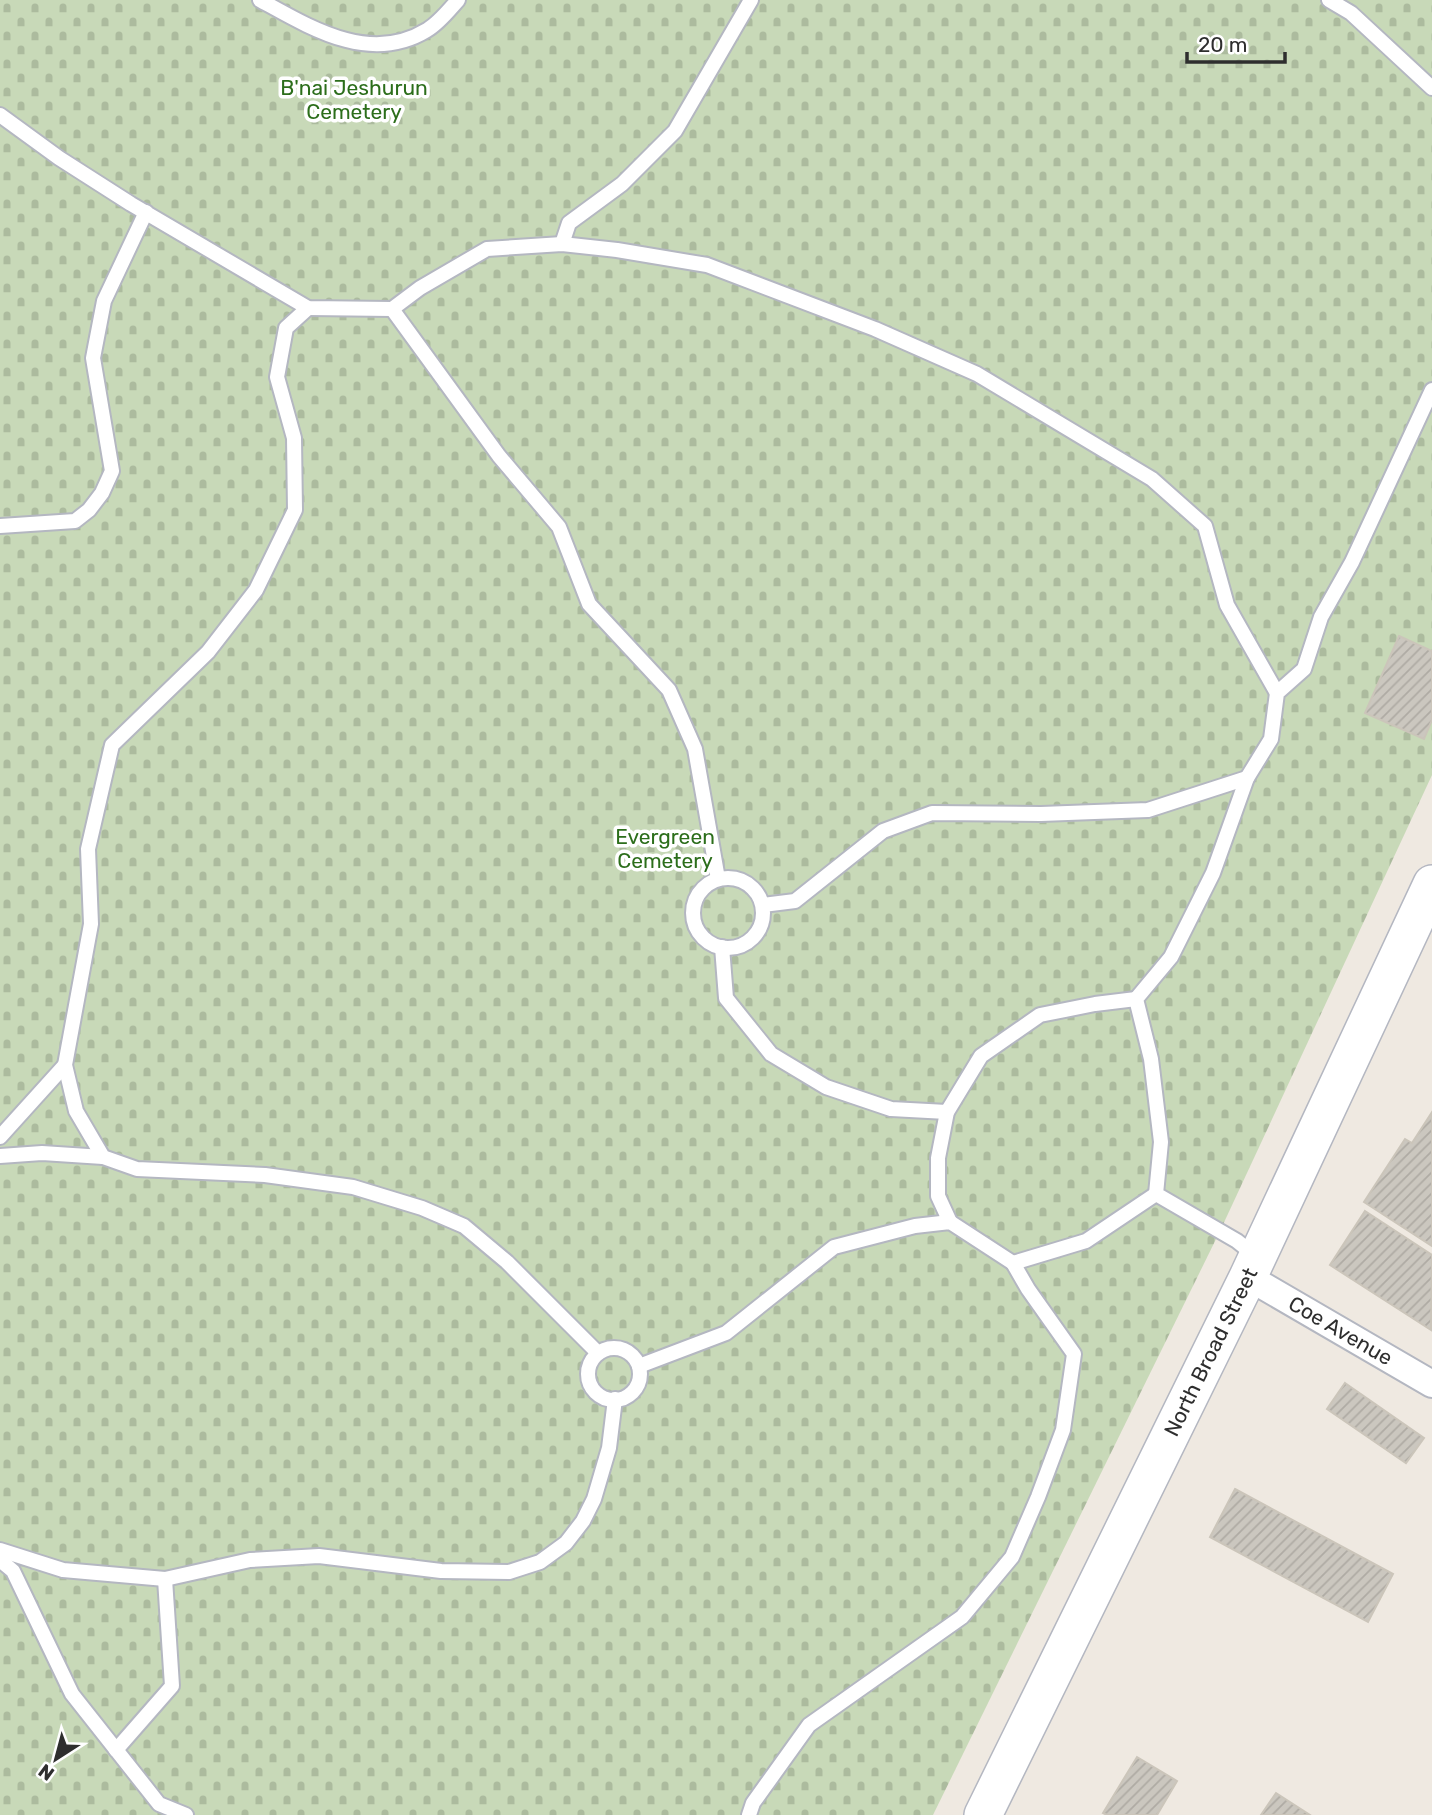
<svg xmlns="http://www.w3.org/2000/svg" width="1432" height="1815" font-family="Rubik,sans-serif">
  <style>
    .cemetery { fill: url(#cemetery-stones) }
    .building { fill: url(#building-hatch); stroke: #cbc5ba; stroke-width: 2 }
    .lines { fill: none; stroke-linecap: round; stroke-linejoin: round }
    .lane-casing { stroke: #b4b7c1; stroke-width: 18 }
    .street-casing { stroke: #b4b7c1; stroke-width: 30 }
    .secondary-casing { stroke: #b4b7c1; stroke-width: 40 }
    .lane { stroke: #fff; stroke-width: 14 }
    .street { stroke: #fff; stroke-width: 26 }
    .secondary { stroke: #fff; stroke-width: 37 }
    .labels { text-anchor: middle; stroke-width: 7; stroke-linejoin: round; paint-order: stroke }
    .park-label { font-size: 21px; fill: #2c6e1b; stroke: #fff }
    .street-label { font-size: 21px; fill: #2e2e2e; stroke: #fff }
  </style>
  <defs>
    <pattern id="cemetery-stones" width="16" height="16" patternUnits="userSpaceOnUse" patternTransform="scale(1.75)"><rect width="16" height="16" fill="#c8d9b8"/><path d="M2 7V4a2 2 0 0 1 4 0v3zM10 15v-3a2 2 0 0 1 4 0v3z" fill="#acbb9e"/></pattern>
    <pattern id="building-hatch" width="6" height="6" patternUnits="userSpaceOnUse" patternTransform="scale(1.75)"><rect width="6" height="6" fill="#cbc7bf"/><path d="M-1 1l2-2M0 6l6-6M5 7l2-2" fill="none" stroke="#afaba4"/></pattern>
  </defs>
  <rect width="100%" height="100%" fill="#efe9e1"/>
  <path class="cemetery" d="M0 0H1432V775L1220 1231 933 1815H0Z"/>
  <g class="building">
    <path d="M1399 636 1432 651V720L1424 739 1365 713Z"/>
    <path d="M1432 1112V1246L1364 1202 1405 1139 1412 1143Z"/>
    <path d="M1365 1211 1432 1255 1431 1330 1330 1265Z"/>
    <path d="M1345 1383 1424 1438 1406 1463 1327 1409Z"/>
    <path d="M1235 1489 1393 1574 1368 1622 1210 1537Z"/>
    <path d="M1137 1757 1177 1781 1157 1815H1107L1103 1813Z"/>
    <path d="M1276 1793 1310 1815H1261Z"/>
  </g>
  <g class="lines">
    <g class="lane-casing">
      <g id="lane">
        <path d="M260 0C311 28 370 65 427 30 439 23 449 10 458 0"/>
        <path d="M1329 0 1351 13 1432 88"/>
        <path d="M0 115 59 158 131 204 308 308 392 309"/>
        <path d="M562 244 569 223 622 184 675 131 751 0"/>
        <path d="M308 308 286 328 277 377 294 438 295 510 256 590 208 652 112 745 88 849 91 924 65 1065 76 1111 103 1157 137 1169 265 1175 353 1187 422 1208 464 1226 507 1262 598 1353"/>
        <path d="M0 526 75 521 89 510 102 493 112 471 93 358 104 301 146 212"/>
        <circle cx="728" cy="913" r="35"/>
        <path d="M718 879 695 749 669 690 589 604 559 527 499 456 392 309 420 288 487 249 562 244 617 250 707 265 875 329 977 374 1152 479 1205 526 1227 605 1277 693"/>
        <path d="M763 905 795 901 883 831 932 813 1041 814 1148 810 1247 778"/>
        <path d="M722 947 726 998 771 1054 826 1087 891 1109 947 1112"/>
        <path d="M0 1137 65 1065"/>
        <path d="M0 1156 42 1153 103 1157"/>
        <path d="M950 1222 938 1196V1158L947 1112 981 1056 1040 1015 1095 1004 1136 999"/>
        <path d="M1257 1257 1237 1241 1156 1194 1161 1142 1151 1059 1136 999 1171 957 1213 873 1247 778 1271 739 1277 693 1304 669 1321 617 1352 562 1432 390"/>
        <circle cx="614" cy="1374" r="26"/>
        <path d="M639 1366 726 1333 834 1247 915 1226 950 1222 1013 1263"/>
        <path d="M0 1550 63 1570 165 1579 250 1560 319 1556 441 1571 509 1572 540 1562 566 1543 583 1521 594 1499 609 1448 615 1399"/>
        <path d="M0 1560 13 1571 72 1694 159 1804 186 1815"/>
        <path d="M116 1750 172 1686 165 1579"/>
        <path d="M749 1815 753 1803 809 1725 962 1617 1012 1557 1038 1497 1063 1430 1074 1354 1028 1289 1013 1263 1086 1241 1156 1194"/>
      </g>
    </g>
    <g class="street-casing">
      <g id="street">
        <path id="s1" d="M1248 1277 1432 1384"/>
      </g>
    </g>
    <g class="secondary-casing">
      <g id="secondary">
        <path id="s2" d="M983 1815 1248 1277 1432 884"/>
      </g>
    </g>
    <use href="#lane" class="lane"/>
    <use href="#street" class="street"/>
    <use href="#secondary" class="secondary"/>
  </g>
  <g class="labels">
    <g class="park-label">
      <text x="354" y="95">B'nai Jeshurun<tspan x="354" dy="24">Cemetery</tspan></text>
      <text x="665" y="844">Evergreen<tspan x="665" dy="24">Cemetery</tspan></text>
    </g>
    <g class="street-label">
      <text dy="7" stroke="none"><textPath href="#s1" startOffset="107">Coe Avenue</textPath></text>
      <text dy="7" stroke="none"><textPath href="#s2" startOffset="516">North Broad Street</textPath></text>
    </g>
  </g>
  <g transform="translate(56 1759) rotate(216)" stroke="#ffffff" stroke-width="5" paint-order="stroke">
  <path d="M0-5L12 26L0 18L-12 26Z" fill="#2e2e2e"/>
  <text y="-10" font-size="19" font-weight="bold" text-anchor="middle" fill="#2e2e2e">N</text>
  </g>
  <path d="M1187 52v10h98v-10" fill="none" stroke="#2e2e2e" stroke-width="3.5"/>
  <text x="1198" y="52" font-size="21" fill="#2e2e2e" stroke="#ffffff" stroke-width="5" paint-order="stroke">20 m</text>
</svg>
